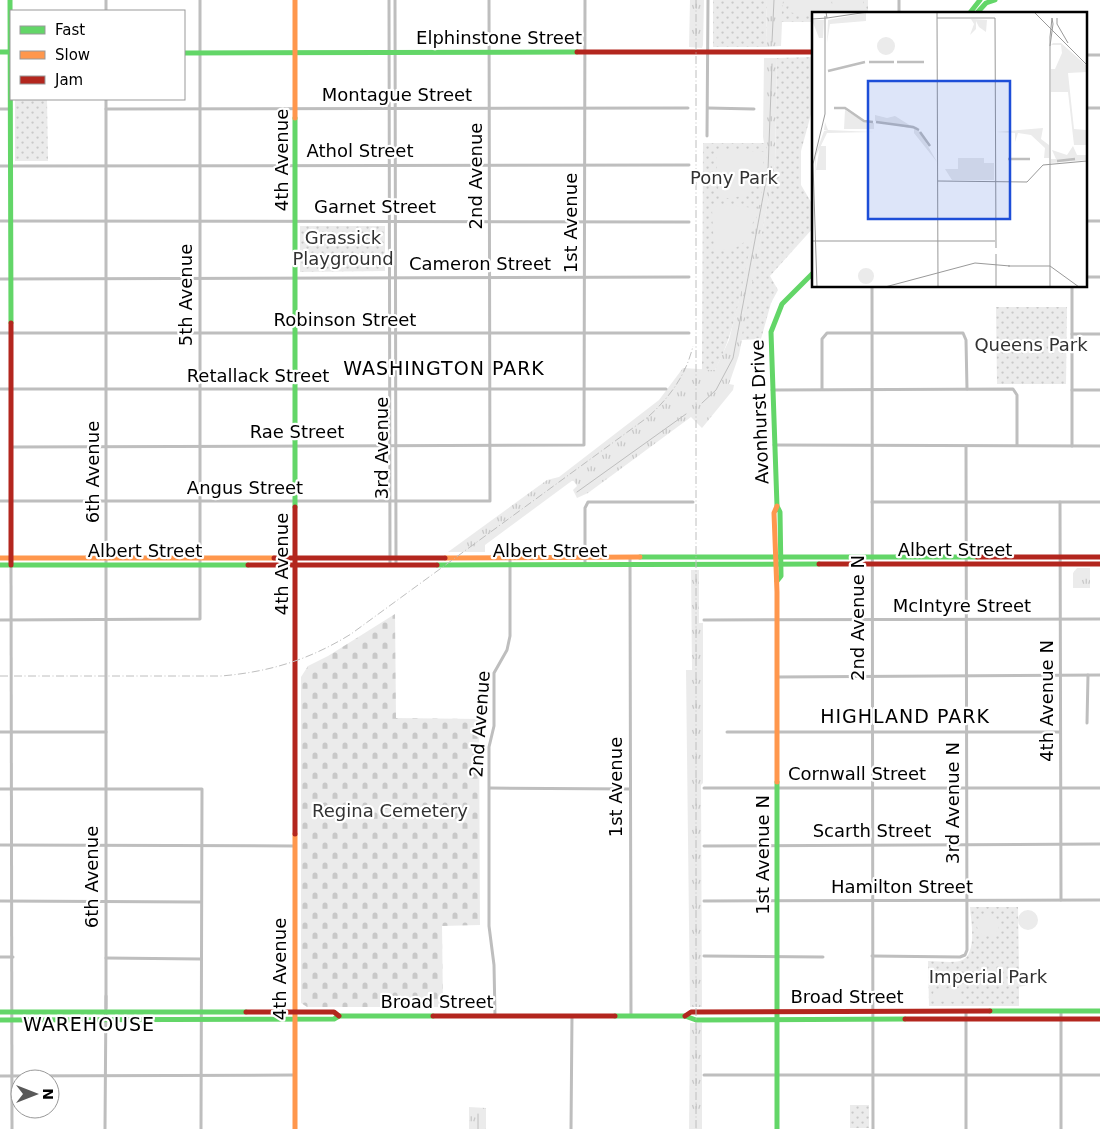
<svg xmlns="http://www.w3.org/2000/svg" width="1100" height="1129" font-family="'DejaVu Sans',sans-serif">
  <style>
    .grass { fill: url(#grass-tufts) }
    .cemetery { fill: url(#cemetery-stones) }
    .park { fill: url(#park-dots) }
    .pitch { fill: #ebebeb }
    .lines { fill: none; stroke-linecap: round; stroke-linejoin: round }
    .stream { stroke: #bebebe; stroke-width: 1 }
    .street { stroke: #bebebe; stroke-width: 3 }
    .fast { stroke: #63d668; stroke-width: 5 }
    .slow { stroke: #ff974d; stroke-width: 5 }
    .jam { stroke: #b3261e; stroke-width: 5 }
    .rail { stroke: #bebebe; stroke-width: 1; stroke-dasharray: 8 2.5 1 2.5; stroke-linecap: butt }
    .labels { text-anchor: middle; stroke-width: 4.5; stroke-linejoin: round; paint-order: stroke }
    .street-label { font-size: 18px; fill: #000; stroke: #fff }
    .park-label { font-size: 18px; fill: #323232; stroke: #fff }
    .neighbourhood-label { font-size: 19px; letter-spacing: 1px; fill: #000; stroke: #fff }
    .inset-river { fill: none; stroke: #bebebe; stroke-width: 2.5 }
    .inset-road { fill: none; stroke: #999; stroke-width: 1 }
    .view { fill: #1d4ed8; fill-opacity: 0.15; stroke: #1d4ed8; stroke-width: 2.5 }
    .inset-edge { fill: none; stroke: #000; stroke-width: 2.5 }
  </style>
  <defs>
    <pattern id="grass-tufts" width="24" height="20" patternUnits="userSpaceOnUse" patternTransform="scale(1.25)"><rect width="24" height="20" fill="#ebebeb"/><path d="M3 7l-1-3M5 7V3M7 7l1-3M15 17l-1-3M17 17v-4M19 17l1-3" fill="none" stroke="#c8c8c8"/></pattern>
    <pattern id="cemetery-stones" width="16" height="16" patternUnits="userSpaceOnUse" patternTransform="scale(1.25)"><rect width="16" height="16" fill="#ebebeb"/><path d="M2 7V4a2 2 0 0 1 4 0v3zM10 15v-3a2 2 0 0 1 4 0v3z" fill="#c8c8c8"/></pattern>
    <pattern id="park-dots" width="8" height="8" patternUnits="userSpaceOnUse" patternTransform="scale(1.25)"><rect width="8" height="8" fill="#ebebeb"/><path d="M2 2h.1M6 6h.1" fill="none" stroke="#c8c8c8" stroke-width="1.8" stroke-linecap="round"/></pattern>
  </defs>
  <rect width="100%" height="100%" fill="#fff"/>
  <g class="grass">
    <path d="M690 0H704L703 45 702 48 689 47Z"/>
    <path d="M767 0H783L781 46 766 47Z"/>
    <path d="M764 58H777L775 165 739 355 729 384 734 385 733 390 702 428 691 417 588 493 577 498 573 490 577 486 573 480 485 545V552H448L547 480 559 477 659 400 683 368 715 370 729 340 740 295 766 143H764L763 137Z"/>
    <path d="M1077 568H1090V588H1073V573Z"/>
    <path d="M691 570H699V623H703V783L701 785 702 1007H690L686 670H692Z"/>
    <path d="M690 1023H702V1129H689Z"/>
    <path d="M469 1107 486 1108V1129H469Z"/>
  </g>
  <path class="cemetery" d="M395 614 396 718 479 719 480 925 442 926 443 1007H307L301 1003V677L308 666 328 656Z"/>
  <g class="park">
    <path d="M713 0H767L766 47H713Z"/>
    <path d="M783 0H868V14H814V22H781Z"/>
    <path d="M814 57V103L801 151V185L814 207V227L770 276 778 290 771 303 761 339 741 340 775 165 777 58Z"/>
    <path d="M15 99H47L48 161H15Z"/>
    <path d="M703 143H767C766 182 756 219 748 257 740 295 734 335 715 370H702Z"/>
    <path d="M300 226H385V271L300 272Z"/>
    <path d="M996 307H1067L1066 384H997Z"/>
    <path d="M970 907H1018L1019 971 1027 978V985L1019 987V1006H929L928 961C938 961 951 963 960 961 978 956 971 921 970 907Z"/>
    <rect x="850" y="1105" width="19" height="23"/>
  </g>
  <g class="pitch">
    <path d="M791 0H829V10L826 14H814V16L787 12Z"/>
    <path d="M832 0H863L864 9 860 14H833Z"/>
    <path d="M720 149 764 152C763 186 755 199 719 198L716 154Z"/>
    <path d="M720 204 754 208V218L749 239 734 249 714 250 712 209Z"/>
    <circle cx="1028" cy="920" r="10"/>
    <circle cx="988" cy="925" r="11"/>
    <path d="M960 988 961 1002 932 1001 934 989Z"/>
  </g>
  <g class="lines">
    <g class="stream">
      <path d="M772 42 774 0"/>
      <path d="M702 403 716 390 733 358 768 170 772 64"/>
      <path d="M577 492 686 414"/>
      <path d="M478 1114V1129"/>
    </g>
    <g class="street">
      <path d="M106 0V11"/>
      <path d="M389 0 390 564"/>
      <path d="M395 0 396 564"/>
      <path d="M899 0V14"/>
      <path d="M1086 55H1100"/>
      <path d="M708 108 754 109"/>
      <path d="M1086 108H1100"/>
      <path d="M0 109H11"/>
      <path d="M106 109 688 108"/>
      <path d="M707 136 708 0"/>
      <path d="M0 166 689 165"/>
      <path d="M0 221 689 222"/>
      <path d="M1086 221H1100"/>
      <path d="M1086 277H1100"/>
      <path d="M0 279 689 277"/>
      <path d="M872 286 873 1129"/>
      <path d="M1072 286V446"/>
      <path d="M0 333H689"/>
      <path d="M1072 334H1100"/>
      <path d="M0 389H666"/>
      <path d="M822 389V339L827 333H963L966 340 967 389"/>
      <path d="M772 390 1013 389 1017 395V445"/>
      <path d="M1072 390H1100"/>
      <path d="M774 445 1100 446"/>
      <path d="M11 447 584 445 585 0"/>
      <path d="M0 501H490L489 0"/>
      <path d="M872 502H1100"/>
      <path d="M1060 502 1061 900"/>
      <path d="M630 557 631 1016"/>
      <path d="M11 565 12 1129"/>
      <path d="M585 565V508L588 502H693"/>
      <path d="M0 620 200 619V0"/>
      <path d="M704 620 1100 619"/>
      <path d="M777 677 1100 675"/>
      <path d="M1087 723 1088 675"/>
      <path d="M0 732H106"/>
      <path d="M727 732H1060"/>
      <path d="M490 788 630 789"/>
      <path d="M704 788H1100"/>
      <path d="M0 789H202L201 1129"/>
      <path d="M0 845 295 846"/>
      <path d="M704 846 1100 844"/>
      <path d="M0 901 201 902"/>
      <path d="M704 901 1100 900"/>
      <path d="M704 956 823 957"/>
      <path d="M872 956 960 957 965 955 967 950 966 446"/>
      <path d="M0 957H13"/>
      <path d="M106 958 201 959"/>
      <path d="M106 1008V99"/>
      <path d="M966 1011V1129"/>
      <path d="M1061 1011V1129"/>
      <path d="M495 1016 494 965 489 926V747L494 726V673L507 650 510 636V558"/>
      <path d="M704 1075H1100"/>
      <path d="M0 1076 294 1075"/>
      <path d="M105 1129 106 996"/>
      <path d="M571 1129 572 1016"/>
    </g>
    <g class="fast">
      <path d="M10 0 11 323"/>
      <path d="M969 14 980 0"/>
      <path d="M976 14 986 3 995 0"/>
      <path d="M0 52H11"/>
      <path d="M184 53 577 52"/>
      <path d="M295 118V507"/>
      <path d="M640 557H977"/>
      <path d="M0 565H248"/>
      <path d="M437 565 819 564"/>
      <path d="M777 581 781 576 780 512 777 506 771 332 782 304 814 272"/>
      <path d="M777 782V1129"/>
      <path d="M990 1011H1100"/>
      <path d="M0 1012H246"/>
      <path d="M615 1016H685L696 1020 905 1019"/>
      <path d="M0 1020 334 1019 339 1016H433"/>
    </g>
    <g class="slow">
      <path d="M295 0V118"/>
      <path d="M777 506 774 513 777 592V782"/>
      <path d="M0 558H274"/>
      <path d="M445 558 640 557"/>
      <path d="M295 834V1129"/>
    </g>
    <g class="jam">
      <path d="M577 52H814"/>
      <path d="M11 323V565"/>
      <path d="M295 507V834"/>
      <path d="M977 557H1100"/>
      <path d="M274 558H445"/>
      <path d="M819 564H1100"/>
      <path d="M248 565H437"/>
      <path d="M246 1012H334L339 1016"/>
      <path d="M433 1016H615"/>
      <path d="M685 1016 691 1012 990 1011"/>
      <path d="M905 1019H1100"/>
    </g>
    <g class="rail">
      <path d="M696 0V1129"/>
      <path d="M0 676H221C269 672 309 660 351 634L648 417C670 397 686 375 693 346"/>
    </g>
  </g>
  <g class="labels">
    <g class="street-label">
      <text x="499" y="44">Elphinstone Street</text>
      <text x="397" y="101">Montague Street</text>
      <text x="360" y="157">Athol Street</text>
      <text transform="translate(282 160) rotate(-90)" y="6">4th Avenue</text>
      <text transform="translate(476 176) rotate(-90)" y="6">2nd Avenue</text>
      <text x="375" y="213">Garnet Street</text>
      <text transform="translate(571 223) rotate(-90)" y="6">1st Avenue</text>
      <text x="480" y="270">Cameron Street</text>
      <text transform="translate(186 295) rotate(-90)" y="6">5th Avenue</text>
      <text x="345" y="326">Robinson Street</text>
      <text x="258" y="382">Retallack Street</text>
      <text transform="translate(760 412) rotate(-92)" y="6">Avonhurst Drive</text>
      <text x="297" y="438">Rae Street</text>
      <text transform="translate(382 448) rotate(-90)" y="6">3rd Avenue</text>
      <text transform="translate(93 472) rotate(-90)" y="6">6th Avenue</text>
      <text x="245" y="494">Angus Street</text>
      <text x="955" y="556">Albert Street</text>
      <text x="145" y="557">Albert Street</text>
      <text x="550" y="557">Albert Street</text>
      <text transform="translate(282 564) rotate(-90)" y="6">4th Avenue</text>
      <text x="962" y="612">McIntyre Street</text>
      <text transform="translate(858 618) rotate(-90)" y="6">2nd Avenue N</text>
      <text transform="translate(1047 701) rotate(-90)" y="6">4th Avenue N</text>
      <text transform="translate(480 724) rotate(-86)" y="6">2nd Avenue</text>
      <text x="857" y="780">Cornwall Street</text>
      <text transform="translate(616 787) rotate(-90)" y="6">1st Avenue</text>
      <text transform="translate(953 803) rotate(-90)" y="6">3rd Avenue N</text>
      <text x="872" y="837">Scarth Street</text>
      <text transform="translate(763 855) rotate(-90)" y="6">1st Avenue N</text>
      <text transform="translate(92 877) rotate(-90)" y="6">6th Avenue</text>
      <text x="902" y="893">Hamilton Street</text>
      <text transform="translate(280 969) rotate(-90)" y="6">4th Avenue</text>
      <text x="847" y="1003">Broad Street</text>
      <text x="437" y="1008">Broad Street</text>
    </g>
    <g class="park-label">
      <text x="734" y="184">Pony Park</text>
      <text x="343" y="244">Grassick<tspan x="343" dy="21">Playground</tspan></text>
      <text x="1031" y="351">Queens Park</text>
      <text x="390" y="817">Regina Cemetery</text>
      <text x="988" y="983">Imperial Park</text>
    </g>
    <g class="neighbourhood-label">
      <text x="444" y="375">WASHINGTON PARK</text>
      <text x="905" y="723">HIGHLAND PARK</text>
      <text x="89" y="1031">WAREHOUSE</text>
    </g>
  </g>
  <g transform="translate(812 12)">
    <rect width="275" height="275" fill="#fff"/>
    <path d="M54 1V9L18 12 15 31 16 8ZM0 8H12L11 26H7ZM241 31H249L275 54V60L256 61 262 117 274 118 275 133H262L256 80H239V57H243L250 41 249 33H239ZM63 109H77L105 115 125 150 102 121V117ZM13 110 16 118 62 120 15 121 4 144 3 168V144L12 119H16L12 118ZM231 116 229 127 237 133V146H232L233 136 219 123 206 121 203 130V121L184 120ZM261 134 265 143H275V148L239 151V147H244L240 138 255 143Z" fill="#ebebeb"/>
    <path d="M146 146H172V151H182V168H140L133 157H146Z" fill="#ebebeb"/>
    <path d="M65 34a9 9 0 1 1 18 0a9 9 0 1 1-18 0ZM33 98 53 110 62 111V117H32ZM63 103 75 106 83 104 99 114 63 109ZM8 134H14V158H4Z" fill="#ebebeb"/>
    <path d="M159 7 175 8 174 20 167 15 164 9V17L158 23 162 12ZM46 264a8 8 0 1 1 16 0a8 8 0 1 1-16 0Z" fill="#ebebeb"/>
    <path class="inset-river" d="M57 50H82M85 50H112M16 59 53 50M22 96H33L52 109 61 110M64 110 101 115 107 118M108 120 118 134M196 147H218M245 149 263 147"/>
    <path class="inset-road" d="M14 0 15 6 56 0M125 0 126 275M222 0 275 53M125 6H183M183 6 184 236M245 6V12L256 31M0 7 15 6M238 34 241 12 240 6 238 25V275M126 169 215 170 231 153 275 149M0 229H183M184 242V275M196 254H238M238 254 267 275M5 275 1 152 13 102V4M73 275 163 251 198 254"/>
    <path class="view" d="M56 69H198V207H56Z"/>
    <rect width="275" height="275" class="inset-edge"/>
  </g>
  <rect x="10" y="10" width="175" height="90" fill="#ffffff" stroke="#999999"/>
  <rect x="20" y="26" width="25" height="8" fill="#63d668" stroke="#999999"/>
  <text x="55" y="35" font-size="15" fill="#000000">Fast</text>
  <rect x="20" y="51" width="25" height="8" fill="#ff974d" stroke="#999999"/>
  <text x="55" y="60" font-size="15" fill="#000000">Slow</text>
  <rect x="20" y="76" width="25" height="8" fill="#b3261e" stroke="#999999"/>
  <text x="55" y="85" font-size="15" fill="#000000">Jam</text>
  <g transform="translate(35 1094) rotate(90)"><circle r="24" fill="#ffffff" stroke="#999999"/>
  <path d="M0-4L9 19L0 12L-9 19Z" fill="#595959"/>
  <text y="-8" font-size="14" font-weight="bold" text-anchor="middle" fill="#000000">N</text>
  </g>
</svg>
